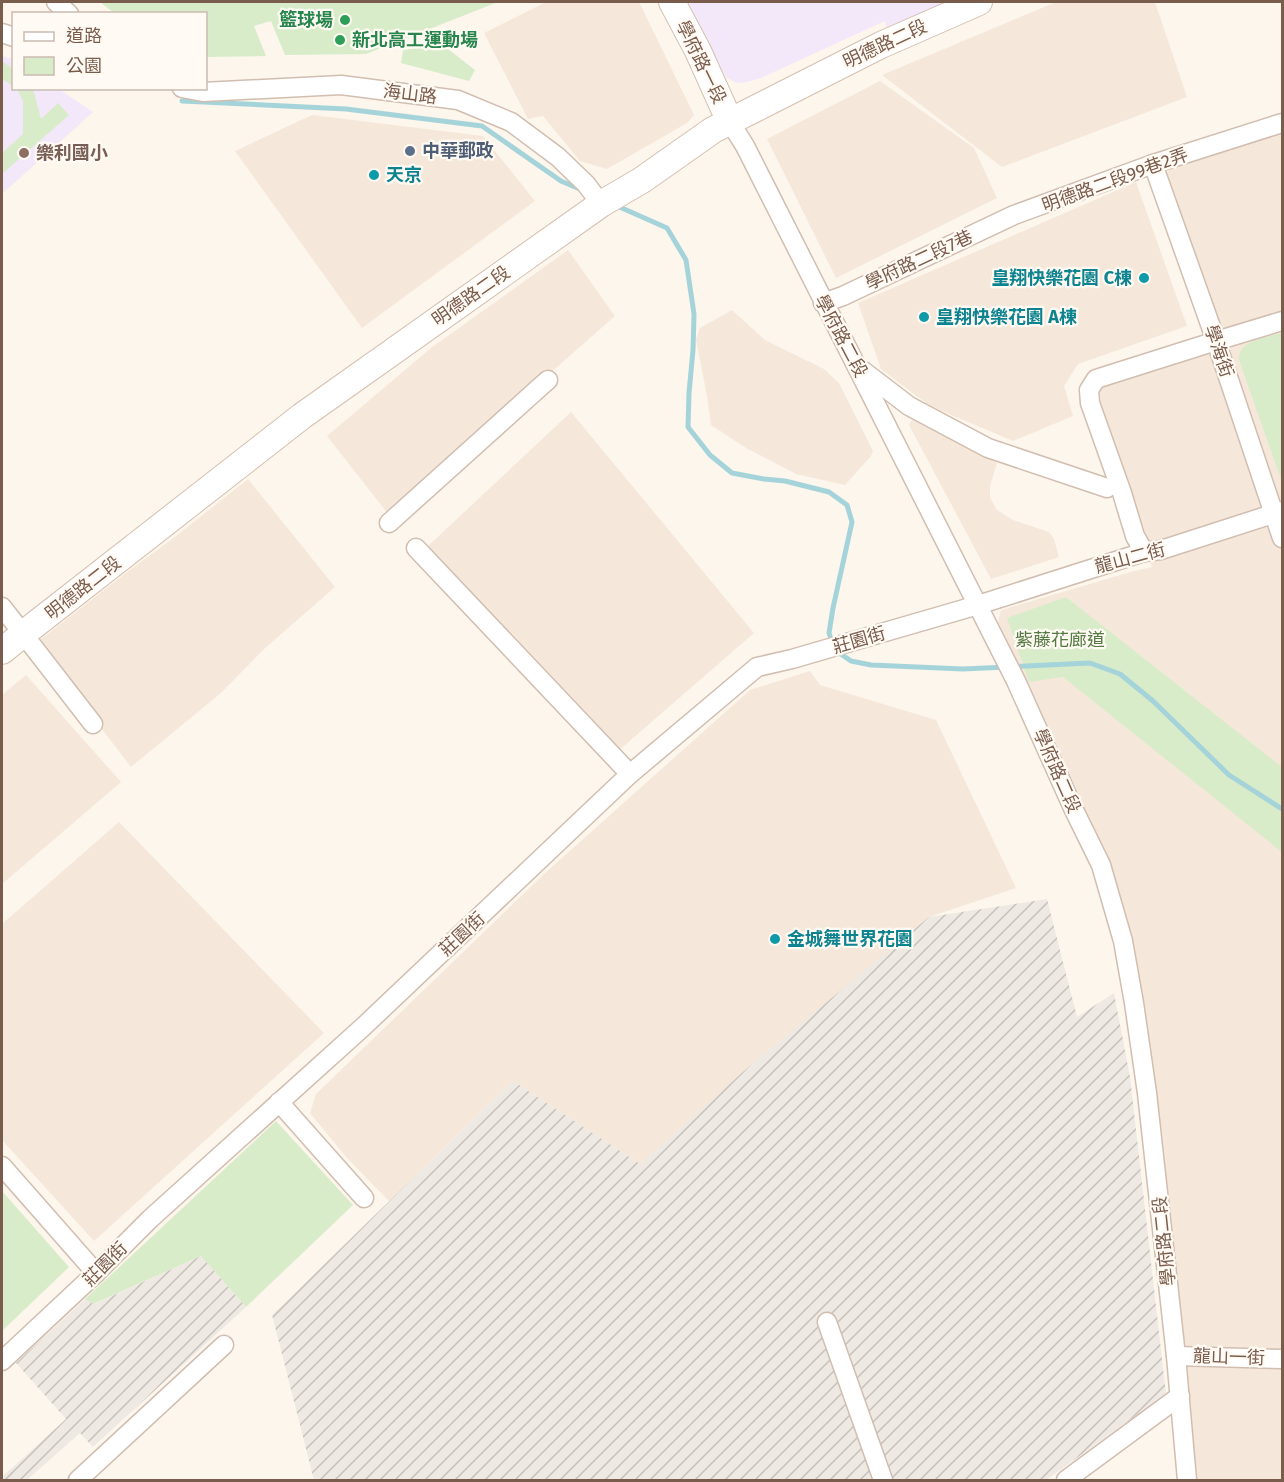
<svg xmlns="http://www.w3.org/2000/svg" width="1284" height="1482" font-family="'Fira Sans','Noto Sans TC',sans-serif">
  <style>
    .residential { fill: #f5e8da }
    .industrial { fill: url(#industrial-furrows) }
    .education { fill: #f3e8fa }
    .green { fill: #d8ecc9 }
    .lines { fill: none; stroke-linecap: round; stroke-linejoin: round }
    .stream { stroke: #a5d3da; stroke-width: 5 }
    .street-casing { stroke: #d1beb0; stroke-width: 21 }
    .secondary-casing { stroke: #d6c0b0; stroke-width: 28 }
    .street { stroke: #fff; stroke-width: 18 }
    .secondary { stroke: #fff; stroke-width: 26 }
    .leisure-dot { fill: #2e9e5b; stroke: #fffaf3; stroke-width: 2 }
    .service-dot { fill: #5c6f8a; stroke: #fffaf3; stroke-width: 2 }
    .education-dot { fill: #8d6e63; stroke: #fffaf3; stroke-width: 2 }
    .culture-dot { fill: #0f9aa8; stroke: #fffaf3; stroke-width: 2 }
    .labels { text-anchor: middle; stroke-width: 4.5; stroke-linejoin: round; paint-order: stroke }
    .leisure-label { font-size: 18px; font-weight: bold; fill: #27864d; stroke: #fffaf3; text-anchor: end }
    .street-label { font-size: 18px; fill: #7a5c4d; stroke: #fffaf3 }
    .service-label { font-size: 18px; font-weight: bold; fill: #4e5e75; stroke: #fffaf3; text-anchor: start }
    .education-label { font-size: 18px; font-weight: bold; fill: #785e54; stroke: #fffaf3; text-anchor: start }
    .culture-label { font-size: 18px; font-weight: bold; fill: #0d838f; stroke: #fffaf3; text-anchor: start }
    .park-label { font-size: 18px; fill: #537a41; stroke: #fffaf3 }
  </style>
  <defs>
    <pattern id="industrial-furrows" width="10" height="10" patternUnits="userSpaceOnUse" patternTransform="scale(1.5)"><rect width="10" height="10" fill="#efe9e4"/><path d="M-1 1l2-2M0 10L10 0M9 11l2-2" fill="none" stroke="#c7c0bb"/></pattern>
  </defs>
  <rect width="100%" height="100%" fill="#fdf6ec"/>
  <g class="residential">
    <path d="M546 2H639L694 115 687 123 607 169 580 161 543 116 528 119 484 33Z"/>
    <path d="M1056 2H1155L1187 97 1002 167 882 75Z"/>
    <path d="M880 81 974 148 997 198 836 278 767 139Z"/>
    <path d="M312 115 483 136 535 201 362 328 235 151Z"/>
    <path d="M1282 128V1480H1196L1142 993 1109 859 997 626 1001 610 1134 571 1152 567 1094 400 1098 382 1222 346 1165 177 1172 164Z"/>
    <path d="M1136 182 1187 326 1078 364 1064 386 1073 416 1013 441 930 406 881 369 858 303Z"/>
    <path d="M568 250 615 316 389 515 327 436 431 348Z"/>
    <path d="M732 310 765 340 824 369 839 383 873 451 871 456 845 485 796 474 746 448 711 425 707 396 696 340 700 328Z"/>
    <path d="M571 412 754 633 617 752 427 547Z"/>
    <path d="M912 420 916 421 952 436 997 463 990 486V498L997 510 1013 520 1049 532 1054 539 1059 557 991 579 909 425Z"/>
    <path d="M248 479 335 587 263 650 221 693 131 767 36 643 127 572 171 540Z"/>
    <path d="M810 671 820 685 936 720 1016 888 929 917 640 1164 513 1081 389 1201 347 1158 310 1113 316 1094 544 874 750 690Z"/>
    <path d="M26 675 121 782 2 884V695Z"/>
    <path d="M119 822 324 1033 94 1241 2 1140V924Z"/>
  </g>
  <g class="industrial">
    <path d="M1047 899 1077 1017 1114 993 1130 1077 1166 1394 1046 1480H314L272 1315 513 1081 640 1164 744 1071 929 917Z"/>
    <path d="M201 1256 246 1307 93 1447 80 1433 27 1480H2V1477L66 1419 16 1363 85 1299 94 1304Z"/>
  </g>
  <g class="education">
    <path d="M689 2H951L893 29 887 28 885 21 761 78 747 82 737 83 727 78 715 62Z"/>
    <path d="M2 56 13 59 14 88 59 89 93 112 2 194Z"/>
  </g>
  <g class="green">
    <path d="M100 2H498L366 54 285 55 271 21 254 26 266 56 206 57V14L114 13Z"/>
    <path d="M443 45 475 70 469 81 401 63 403 50Z"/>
    <path d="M2 61 13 69V86L2 79Z"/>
    <path d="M17 89H31L34 92 41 119 58 103 69 115 2 174V153L23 134V101Z"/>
    <path d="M1282 333V482L1239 360C1238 339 1267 338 1282 333Z"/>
    <path d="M1066 597 1282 767V852L1063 677 1029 682 1007 618Z"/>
    <path d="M276 1121 353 1205 246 1307 201 1256 93 1304 85 1299Z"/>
    <path d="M2 1191 69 1267 2 1331Z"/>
  </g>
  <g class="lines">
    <g class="stream">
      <path d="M182 101 346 109 482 126 561 181 582 190"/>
      <path d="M615 205 667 228 686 260 694 314 693 350 689 393 688 427 710 455 732 473 764 479 785 481 829 492 847 505 852 522 833 608 829 633 835 650 851 661 871 665 963 669 1090 663 1120 674 1153 701 1229 775 1282 809"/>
    </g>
    <g class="street-casing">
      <g id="street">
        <path d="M56 2 69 14"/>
        <path d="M2 33 14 37"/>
        <path d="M182 88 203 92 341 85 458 100 511 122 558 157 586 184 601 204"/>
        <path d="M730 122 745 146 1016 681 1073 808 1101 865 1123 941 1134 1003 1147 1093 1176 1356 1187 1480"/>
        <path d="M1153 164 1216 341 1282 538"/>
        <path d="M823 303 843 296 1014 215 1153 164 1282 123"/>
        <path d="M862 370 909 406 988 448 1107 488"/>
        <path d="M389 523 540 387 548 380"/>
        <path d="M416 548 630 774"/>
        <path d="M1144 552 1135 536 1122 493 1090 403 1089 390 1096 379 1216 341 1282 321"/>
        <path d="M2 607 38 653 93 724"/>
        <path d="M279 1102 364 1198"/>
        <path d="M2 1166 96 1273"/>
        <path d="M827 1322 883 1480"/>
        <path d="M1176 1356 1282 1359"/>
        <path d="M2 1361 96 1273 150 1219 363 1027 630 774 757 667 792 659 978 605 1144 552 1161 550 1282 511"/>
        <path d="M78 1480 224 1345"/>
        <path d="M1066 1480 1180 1396"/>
      </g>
    </g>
    <g class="secondary-casing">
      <g id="secondary">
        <path d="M672 2 698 51 730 122"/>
        <path d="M2 651 23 634 302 416 601 204 642 180 713 130 881 45 979 2"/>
      </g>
    </g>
    <use href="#street" class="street"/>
    <use href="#secondary" class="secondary"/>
  </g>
  <g class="leisure-dot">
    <circle cx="345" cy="20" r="6"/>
    <circle cx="340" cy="40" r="6"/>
  </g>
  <circle class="service-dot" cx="410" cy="151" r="6"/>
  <circle class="education-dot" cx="24" cy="153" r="6"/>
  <g class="culture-dot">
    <circle cx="374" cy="175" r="6"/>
    <circle cx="1144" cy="278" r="6"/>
    <circle cx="924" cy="317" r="6"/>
    <circle cx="775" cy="939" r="6"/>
  </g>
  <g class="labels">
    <g class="leisure-label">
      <text x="333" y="26">籃球場</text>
      <text x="352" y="46" text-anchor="start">新北高工運動場</text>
    </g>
    <g class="street-label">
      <text transform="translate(885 44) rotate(-25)" y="6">明德路二段</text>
      <text transform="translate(701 62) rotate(64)" y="6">學府路一段</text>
      <text transform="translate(410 94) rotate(7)" y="6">海山路</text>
      <text transform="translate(1115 180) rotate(-20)" y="6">明德路二段99巷2弄</text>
      <text transform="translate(919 260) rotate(-25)" y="6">學府路二段7巷</text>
      <text transform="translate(471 296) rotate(-35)" y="6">明德路二段</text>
      <text transform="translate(841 336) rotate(62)" y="6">學府路二段</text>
      <text transform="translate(1219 351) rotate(71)" y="6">學海街</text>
      <text transform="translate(1130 558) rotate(-15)" y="6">龍山二街</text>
      <text transform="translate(83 588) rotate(-38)" y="6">明德路二段</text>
      <text transform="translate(859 640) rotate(-16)" y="6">莊園街</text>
      <text transform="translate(1057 771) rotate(66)" y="6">學府路二段</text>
      <text transform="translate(462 934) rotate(-43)" y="6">莊園街</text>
      <text transform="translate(1164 1241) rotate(-96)" y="6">學府路二段</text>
      <text transform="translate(105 1264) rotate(-45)" y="6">莊園街</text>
      <text transform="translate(1229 1357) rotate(2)" y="6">龍山一街</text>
    </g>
    <g class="service-label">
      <text x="422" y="157">中華郵政</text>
    </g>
    <g class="education-label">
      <text x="36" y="159">樂利國小</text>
    </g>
    <g class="culture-label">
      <text x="386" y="181">天京</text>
      <text x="1132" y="284" text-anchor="end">皇翔快樂花園 C棟</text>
      <text x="936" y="323">皇翔快樂花園 A棟</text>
      <text x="787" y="945">金城舞世界花園</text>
    </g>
    <g class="park-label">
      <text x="1060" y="646">紫藤花廊道</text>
    </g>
  </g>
  <rect width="1284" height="1482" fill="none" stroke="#7a5c4d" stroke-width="6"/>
  <rect x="12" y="12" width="195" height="78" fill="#fffaf3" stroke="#cabbb1" stroke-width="1.5"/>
  <rect x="24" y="32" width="30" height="9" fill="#ffffff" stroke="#cabbb1" stroke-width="1.5"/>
  <text x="66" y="42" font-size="18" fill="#7a5c4d">道路</text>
  <rect x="24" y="57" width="30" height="18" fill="#d8ecc9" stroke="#cabbb1" stroke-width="1.5"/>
  <text x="66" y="72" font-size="18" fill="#7a5c4d">公園</text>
</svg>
